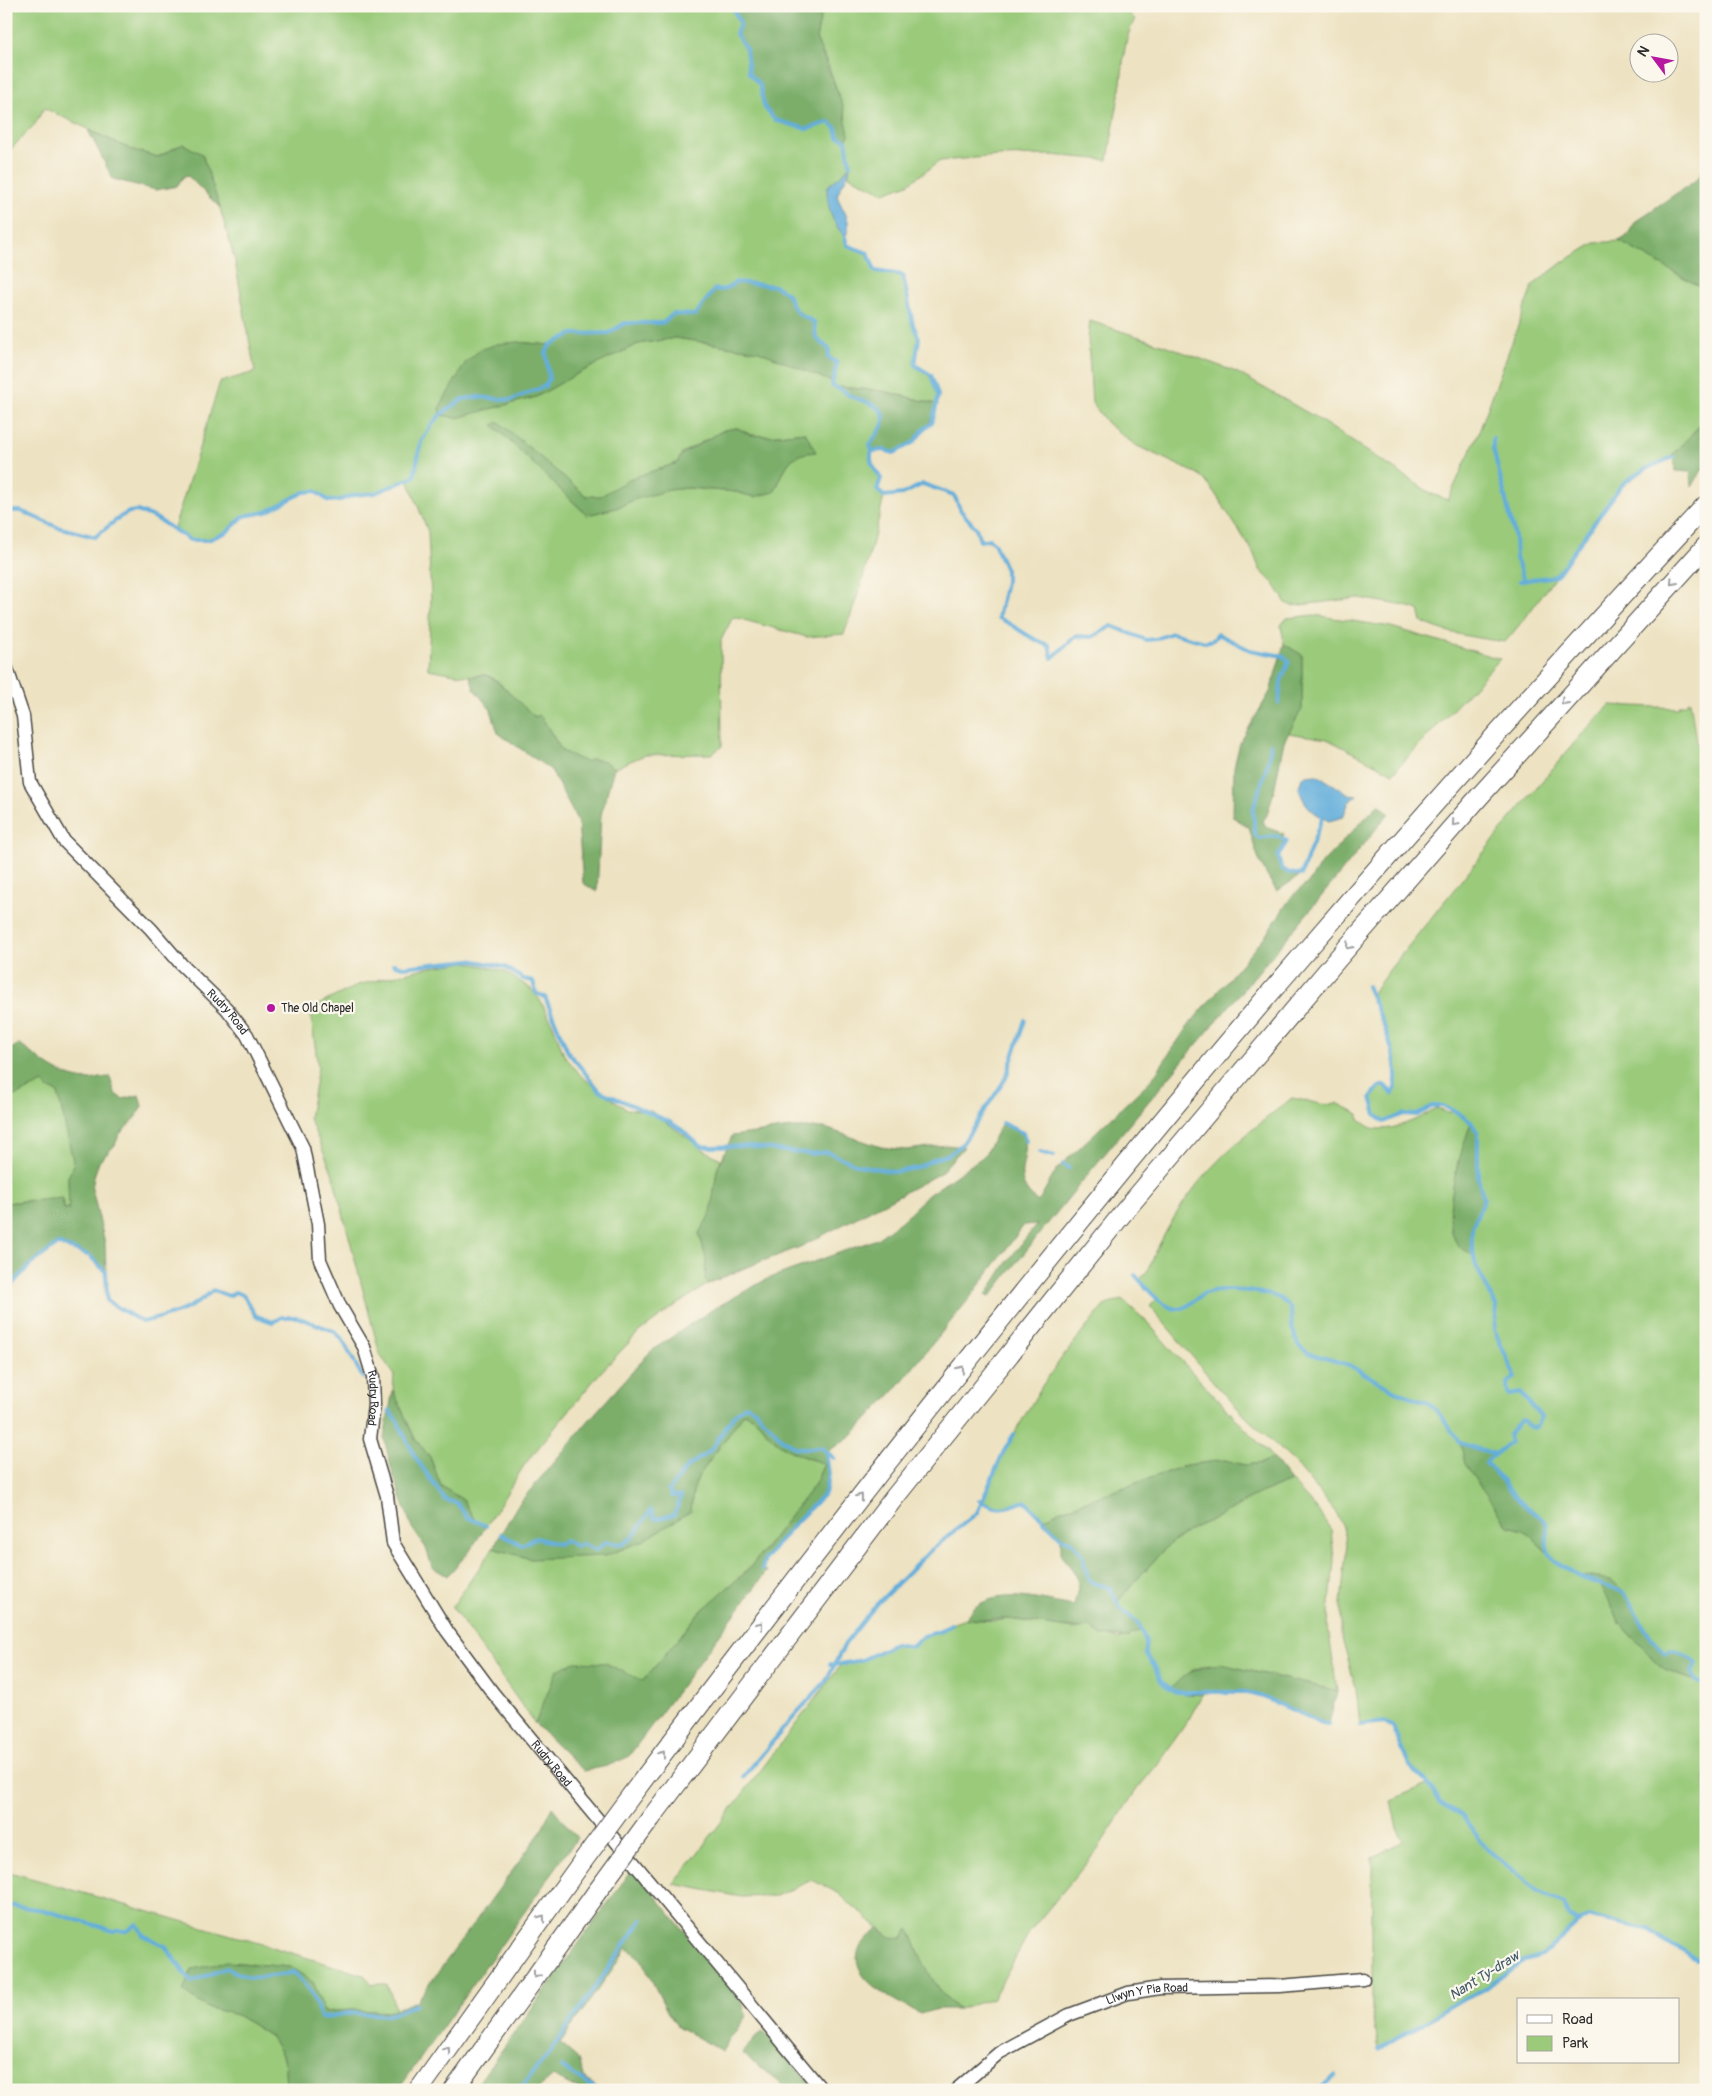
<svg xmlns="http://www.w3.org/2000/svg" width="1712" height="2096" font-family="Pangolin,sans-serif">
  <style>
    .green { fill: #9aca7a; stroke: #627a52; fill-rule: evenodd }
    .forest { fill: #7bae6a; stroke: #536c4a }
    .water { fill: #63aedb; stroke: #476c83 }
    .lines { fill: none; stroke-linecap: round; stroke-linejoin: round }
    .stream { stroke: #63aedb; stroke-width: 4 }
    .minor-casing { stroke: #484642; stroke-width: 15 }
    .highway-casing { stroke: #484642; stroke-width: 21 }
    .minor { stroke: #fff; stroke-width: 12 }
    .highway { stroke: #fff; stroke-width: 19 }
    .highway-bridge-casing { stroke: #484642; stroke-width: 21; stroke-linecap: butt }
    .highway-bridge { stroke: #fff; stroke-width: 19 }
    .oneway { stroke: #a0a0a0 }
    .poi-dot { fill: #b5179e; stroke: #fbf7ec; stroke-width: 2 }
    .labels { text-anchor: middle; stroke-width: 4.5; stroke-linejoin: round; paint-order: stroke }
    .poi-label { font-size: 12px; fill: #2b2b2b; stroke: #fbf7ec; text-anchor: start }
    .street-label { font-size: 12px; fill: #2b2b2b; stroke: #fbf7ec }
    .water-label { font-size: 14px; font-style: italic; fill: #3f5969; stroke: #fbf7ec }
  </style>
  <rect width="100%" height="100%" fill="#fbf7ec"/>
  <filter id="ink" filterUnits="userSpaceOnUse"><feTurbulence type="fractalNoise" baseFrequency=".02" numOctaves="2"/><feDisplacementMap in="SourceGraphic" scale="10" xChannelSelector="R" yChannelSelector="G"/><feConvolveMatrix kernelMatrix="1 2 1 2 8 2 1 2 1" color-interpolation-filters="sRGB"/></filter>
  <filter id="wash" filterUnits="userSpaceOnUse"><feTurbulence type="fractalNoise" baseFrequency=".0096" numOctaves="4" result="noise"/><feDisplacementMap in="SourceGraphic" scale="20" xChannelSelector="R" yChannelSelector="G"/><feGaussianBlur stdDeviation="1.12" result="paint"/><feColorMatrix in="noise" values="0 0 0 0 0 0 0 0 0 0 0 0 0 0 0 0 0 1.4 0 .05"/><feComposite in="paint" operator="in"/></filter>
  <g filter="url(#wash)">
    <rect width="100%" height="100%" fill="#ede2c1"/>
    <g class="green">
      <path d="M6 6H732L740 23 736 34 746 49 749 73 760 85 764 107 775 120 807 129 829 122 836 128 847 119 829 67 816 38 823 6H1122L1135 19C1123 41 1124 58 1121 83 1117 108 1112 134 1108 160L1051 155 998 156 940 161 908 184 884 193 849 176V166L846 171 827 187 847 245 868 253 875 271 903 275 913 325 919 338 915 365C931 375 939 384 936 404L883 391 837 387C845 389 847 395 854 397 867 402 891 409 881 428 878 434 873 439 870 445L872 451C868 462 875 469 881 478L877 490 884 496C873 544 861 589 844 634L807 637 733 617 721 640 722 746 712 754 645 755 614 768 604 761 586 763 562 751 542 718C521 716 508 684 489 676 483 673 476 676 470 676 456 675 442 671 428 669L431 599 428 532 408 480 375 493 354 495 340 500 329 501 315 491 304 492 266 512 244 516 227 532 208 540H190L174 528 220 382 255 372 235 261 220 208 202 154 178 146 158 157 130 149 44 108 35 124 6 154ZM736 282 788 294C793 308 801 314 814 322L816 338 824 343 832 382 759 351 676 338 638 344 575 375 536 397 451 418 517 342 550 345 572 334 609 333 625 323H663L673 314 695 315 709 296 727 289ZM499 423 586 496 601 497 629 479 677 463 682 453 724 430 737 428 751 435 769 436 805 432 815 452C785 454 787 468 774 492L754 497 736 492 688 488 669 490 636 499 616 508 587 515 493 425Z"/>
      <path d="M1619 241 1706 290V419L1673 454V457C1654 465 1635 472 1620 487L1526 617 1505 642C1477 638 1447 634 1422 622L1419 610 1406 606 1359 598 1292 606 1286 603 1274 584 1260 570 1253 552 1212 489 1200 475 1135 445 1107 423 1092 403 1088 338 1090 321 1164 345 1236 372 1315 417 1432 494 1448 500 1479 432 1533 285 1563 262 1595 243Z"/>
      <path d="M1314 615 1391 627 1500 659 1393 773 1327 739 1288 733 1302 709V655L1284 644 1281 625 1287 618Z"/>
      <path d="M1690 700 1696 742 1706 753V1960H1697L1647 1929 1590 1917 1578 1923 1542 1956 1520 1962 1485 1989 1464 1998 1379 2049 1372 2009V1858L1404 1840 1397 1829 1391 1800 1428 1784 1409 1766 1393 1727 1385 1722 1360 1725 1356 1689 1341 1635V1603L1347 1543 1343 1527 1337 1514 1293 1461 1245 1416 1216 1385 1150 1306 1157 1299 1139 1280C1152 1268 1150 1265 1156 1251 1165 1233 1175 1214 1187 1198 1215 1157 1254 1128 1292 1098L1326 1105 1337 1103 1359 1114V1120C1363 1122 1368 1127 1372 1128 1391 1133 1421 1118 1436 1108L1448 1113 1454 1111 1442 1106H1432L1417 1115 1404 1114 1384 1122 1376 1115 1371 1097 1379 1087 1384 1085 1393 1093C1405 1067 1381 1020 1371 995L1390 969 1521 806 1581 735 1610 705 1679 708 1680 705H1684ZM1458 1160 1478 1178 1484 1200 1472 1227 1473 1254 1449 1214ZM1460 1444 1495 1454 1486 1463 1526 1508 1545 1520 1548 1527 1547 1546 1551 1555 1524 1530 1508 1526ZM1602 1586 1624 1592 1651 1638 1666 1653 1670 1650C1680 1653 1688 1655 1696 1663L1692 1673 1695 1681 1665 1670 1620 1623Z"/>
      <path d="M467 962 504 971 530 988 540 1000 553 1025 564 1055 582 1077 626 1109 651 1111 704 1150 721 1159 717 1170 711 1213 699 1233 706 1258V1281L710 1283 676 1305 637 1334 599 1374 525 1464 486 1526 475 1520 463 1500 441 1486 430 1457 415 1439 393 1390 394 1374 380 1355 332 1172 309 1118 318 1067 310 1009 358 985 425 968Z"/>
      <path d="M43 1083 48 1088 58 1093 74 1165 68 1177 69 1209 31 1200 6 1203V1100Z"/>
      <path d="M1122 1299 1148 1323 1175 1354 1273 1458 1262 1463 1244 1465 1225 1460 1187 1465 1061 1510 1044 1519 1025 1501C1007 1508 1001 1511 982 1502L1003 1453 1042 1386 1063 1356 1104 1306Z"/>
      <path d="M744 1413C762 1420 761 1428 773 1439 788 1452 806 1458 824 1464L815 1484 749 1569 700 1612 643 1681 605 1663 557 1670 535 1724 452 1607 493 1548 531 1559 643 1541 691 1511 693 1491 698 1477Z"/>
      <path d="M1291 1481 1316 1508 1331 1530 1334 1559 1328 1626 1337 1691 1221 1664 1203 1666 1191 1671 1192 1694 1203 1693 1189 1719 1157 1765 1137 1789 1095 1853 1030 1931 993 1998 959 2009C934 1993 920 1956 909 1929L903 1938 897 1939 890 1937 838 1893 812 1880 776 1896 741 1897 674 1884 841 1665 862 1660 895 1644 912 1647 923 1636 941 1631 951 1624 965 1619 995 1621 1008 1619 1074 1629 1090 1627 1102 1636 1108 1635 1118 1640 1141 1629C1137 1617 1122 1614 1117 1602L1165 1548 1191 1529 1220 1516 1258 1494Z"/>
      <path d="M6 1871 252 1941 364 1975 372 1984H387L396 2009 388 2012 353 2010 324 2012 321 2005 291 1967 228 1962 206 2007 237 2015 271 2037 282 2055 285 2066 286 2090H6Z"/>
    </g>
    <g class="forest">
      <path d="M732 6H823L816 38 843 106 849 135 846 140 838 137 836 128 829 122 807 129 775 120 764 107 760 85 749 73 746 49 736 34 740 23Z"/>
      <path d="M88 130 130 149 158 157 183 144 202 154 220 208 187 175 183 177 177 186 156 190 113 179Z"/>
      <path d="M1706 166V290L1619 241 1626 237 1636 221 1696 180Z"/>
      <path d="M736 282 775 286 788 294 792 305 799 313 814 322 817 338 829 349V357L837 363 832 382 759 351 676 338 638 344 575 375 536 397 457 418 440 415 439 408 466 362 480 350 497 344 517 342 550 345 572 334 609 333 625 323H663L673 314 695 315 715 289C724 292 729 287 736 282Z"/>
      <path d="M832 386 882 391 936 404C932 427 915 443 894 453L884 450 872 451 870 445C873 439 877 434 881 428 893 407 865 402 852 397 844 393 844 389 832 386Z"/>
      <path d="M1706 419V471L1702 470 1692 487 1691 472 1675 471 1673 454Z"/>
      <path d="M499 422 586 496H601L629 479 677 463 682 454 724 430 737 428 751 435 769 436 805 432 816 452C785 454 787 468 774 492L754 497 736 492 688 488 669 490 636 499 616 508 587 515 493 425Z"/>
      <path d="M1284 644 1302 655V709L1284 741 1274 791 1267 815 1263 821 1266 827 1284 834 1282 839 1287 841 1278 856 1281 868 1289 873 1301 875 1277 891C1262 871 1255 852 1249 827L1233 817 1234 767 1240 743 1270 692Z"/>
      <path d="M487 675C503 684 520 704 535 717L539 715 542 718 562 751 586 762 591 759 604 761 614 768 601 815 597 892 583 883 578 822 551 770 498 733 491 710 474 689 470 676Z"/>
      <path d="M1379 804 1389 813C1259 977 1117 1131 990 1297L986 1295 1007 1262 1037 1224 1024 1225 969 1299 894 1391 852 1435 827 1452 829 1474 825 1493 795 1523 765 1559 762 1570 767 1571 628 1757 607 1766 584 1771 535 1724 557 1670 575 1662 605 1663 643 1681 700 1612 749 1569 815 1484 824 1464C806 1457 788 1452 773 1439 761 1428 762 1420 744 1413L698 1477 693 1491 691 1511 643 1541 605 1556 531 1559 493 1548 517 1506 590 1419 650 1352 710 1311 767 1279 877 1239 900 1222 928 1195 984 1156 1002 1123 1023 1133C1033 1162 1006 1176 1038 1202L1057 1169 1152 1079 1188 1026 1266 935 1292 896 1310 881 1320 865Z"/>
      <path d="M19 1044C39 1059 60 1078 87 1080 94 1080 101 1077 110 1077L115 1094 123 1099 139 1095 142 1106 136 1117 119 1135 115 1145 99 1162 94 1176 92 1189 105 1243 106 1272 90 1256 58 1244 30 1265 6 1291V1203L62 1198 64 1209H69L68 1177 74 1165 58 1093 48 1088 43 1083 6 1100V1052Z"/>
      <path d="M1471 1122 1478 1133V1178L1484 1200 1472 1227 1473 1255C1468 1252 1460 1248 1457 1244 1439 1215 1461 1153 1471 1122Z"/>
      <path d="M791 1128H825L881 1147 906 1150 946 1145 964 1147 940 1173 892 1199 800 1247 747 1267 710 1283 705 1281 706 1258 699 1233 711 1213 717 1170 732 1136Z"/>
      <path d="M393 1390 415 1439 430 1457 441 1486 463 1500 475 1520 486 1526 469 1552 447 1576 432 1567 426 1548 412 1528 392 1471 384 1438Z"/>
      <path d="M1460 1443 1495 1454 1486 1463 1526 1508 1545 1520 1548 1527 1547 1546 1552 1557 1524 1530 1508 1526 1465 1464Z"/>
      <path d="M1273 1458 1291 1481 1258 1494 1220 1516 1191 1529 1165 1548 1117 1602C1122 1614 1137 1617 1141 1630L1131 1634 1129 1638C1117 1640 1112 1634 1102 1636L1090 1627C1062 1631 1037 1621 1008 1619 994 1619 980 1620 965 1619 969 1615 973 1608 978 1605 1007 1588 1044 1602 1074 1606 1081 1580 1079 1576 1061 1556V1538L1044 1519 1061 1510 1187 1465 1225 1460 1244 1465 1262 1463Z"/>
      <path d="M1577 1575 1612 1580 1624 1592 1651 1638 1666 1652 1670 1650 1681 1653 1696 1663 1692 1673 1696 1681 1665 1670 1620 1623 1601 1586Z"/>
      <path d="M1221 1664 1337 1691 1329 1724 1322 1723C1297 1713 1273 1697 1246 1692 1225 1689 1187 1701 1171 1689 1184 1672 1200 1667 1221 1664Z"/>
      <path d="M552 1807 577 1838 398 2090H286L285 2066 282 2055 271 2037 237 2015 206 2007 183 1991 192 1969 228 1962 291 1967 314 1983 324 2012 353 2010 388 2012 417 2001 540 1833Z"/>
      <path d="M633 1868 742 2002 746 2016 722 2051 677 2026 668 2013 641 1959 627 1948 560 2043 578 2059 583 2077 601 2090H580L553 2076 537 2090H473Z"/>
      <path d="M878 1928C886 1935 892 1940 903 1938L909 1929C920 1955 934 1993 959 2009H937L920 2014C899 2002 850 1982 858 1952 860 1944 872 1934 878 1928Z"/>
      <path d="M762 2032 774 2040 815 2090H779L784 2086 742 2053 756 2036Z"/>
    </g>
    <g class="water">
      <path d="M850 165C849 177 841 184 837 196 843 211 854 222 845 237 832 223 827 207 827 187L846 171Z"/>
      <path d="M1317 775 1349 794 1357 795 1349 802 1343 817 1329 821C1314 814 1303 805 1299 788L1304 776Z"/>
    </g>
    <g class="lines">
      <g class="stream">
        <path d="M732 6 740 23 736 34 746 49 749 73 760 85 764 107 775 120 807 129 829 122 836 128 838 137 846 140 850 165"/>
        <path d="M845 237 847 245 868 253 875 271 903 275 913 325 919 338 915 365 931 375 938 395 936 407 932 423 924 429 914 442 894 453 884 450 872 451C868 462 875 469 881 478L877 490 884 496 903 494 923 484 954 495 961 511 976 528 980 541 989 539 994 543 1006 570V582L998 618C1016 625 1029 640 1049 645L1052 658 1076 636 1092 637 1112 626 1146 640 1156 639 1172 633 1205 642 1213 640 1218 634 1250 650 1283 656 1289 661 1281 681 1279 703"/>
        <path d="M1493 438V448L1515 537 1516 558 1524 581"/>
        <path d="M6 511H21L57 527 95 537 120 517 129 512 137 511 154 517 190 540H208L227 532 244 516 266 512 304 492 315 491 329 501 340 500 354 495 375 493 414 477 421 442 431 426 440 415 463 399 478 397 511 400 545 386 549 379 546 353 550 345 572 334 609 333 625 323H663L673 314 695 315 715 289C724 292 729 287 736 282L775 286 788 294 792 305 799 314 814 322 816 338 829 349 828 357 837 363 832 386C844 389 844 393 852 397 865 402 893 407 881 428 877 434 873 439 870 445L872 451"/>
        <path d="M1520 581 1556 576 1620 487C1635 472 1654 465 1673 457"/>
        <path d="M1271 744 1268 763 1253 810 1255 835 1259 838 1276 836 1287 841 1278 856 1281 868 1289 873 1301 875 1322 818"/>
        <path d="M393 964 403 967 470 960 505 967 523 979 533 981 536 993 545 997 568 1052 600 1091 668 1121 682 1130 700 1146 711 1147 745 1146 811 1154 827 1152 858 1165 895 1172 917 1168 934 1159 950 1154 963 1143 1006 1078 1025 1020"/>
        <path d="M1367 986C1379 1014 1405 1065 1393 1094L1384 1085 1379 1087 1371 1097 1376 1115 1384 1122 1404 1114 1417 1115 1432 1106H1442L1455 1111 1471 1122 1478 1133V1178L1484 1200 1472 1227V1248L1476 1266 1497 1308 1494 1329 1515 1377 1508 1383 1507 1389 1509 1395 1521 1393 1541 1417 1536 1428 1530 1427 1521 1420 1508 1436 1510 1443 1490 1458 1486 1463C1500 1477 1511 1493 1525 1506 1531 1512 1539 1514 1544 1520 1552 1527 1545 1537 1547 1546 1551 1571 1603 1586 1624 1592L1651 1638 1666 1653 1670 1650C1680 1652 1688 1655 1696 1663L1692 1673 1696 1681 1706 1685"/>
        <path d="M1002 1123 1023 1133 1026 1141"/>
        <path d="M1040 1152 1054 1156"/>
        <path d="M1063 1164 1069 1168"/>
        <path d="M1135 1275C1146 1287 1157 1302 1172 1308 1187 1313 1194 1297 1206 1293 1220 1287 1265 1291 1279 1298 1283 1300 1287 1305 1291 1308L1292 1327 1298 1345 1308 1353 1349 1365 1395 1391 1429 1403 1443 1418 1460 1443 1495 1454"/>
        <path d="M6 1291 30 1265 58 1244 90 1256 106 1272 107 1301 142 1322C169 1316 193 1310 213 1290L229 1296 235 1292 243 1295 256 1316 273 1322 282 1317H297L334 1331 342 1339 363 1378"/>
        <path d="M389 1410 398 1422 415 1457 445 1500 457 1503 467 1517 486 1526"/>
        <path d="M979 1500C998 1511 1005 1509 1025 1501L1061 1538 1073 1542 1083 1557 1088 1579 1093 1583 1110 1588 1120 1608 1139 1624 1146 1642V1655L1155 1667 1161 1682 1176 1692H1246L1263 1697 1322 1723 1329 1724"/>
        <path d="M501 1534 522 1545 535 1538 558 1544 567 1541 576 1546 583 1544 596 1550 606 1542 623 1544 633 1537 651 1510 655 1519 674 1515 681 1496H672L669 1490 687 1467 711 1450 734 1415 746 1405 755 1410 781 1438 796 1448H822L834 1458"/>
        <path d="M762 1570 765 1559 795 1523 825 1493 829 1474 826 1452"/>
        <path d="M830 1664 834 1665 862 1660 895 1644 912 1647 923 1636 941 1631 951 1624"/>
        <path d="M1360 1725 1385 1722 1393 1727 1409 1766 1425 1781 1440 1802 1462 1816 1487 1849 1537 1890 1564 1904 1568 1918 1578 1923"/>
        <path d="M743 1777 794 1716 826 1681 845 1644 876 1605 930 1551 977 1513 1003 1453 1014 1434"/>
        <path d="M6 1905 44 1910 114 1931H127L137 1924 143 1935 165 1946 191 1982 226 1968 250 1978 281 1975 294 1972 312 1994 321 2018 349 2013 390 2015 416 2004"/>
        <path d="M1379 2049 1464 1998 1485 1989 1521 1962 1542 1956 1578 1923 1590 1917 1647 1929 1697 1960H1706"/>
        <path d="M561 2067 598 2090"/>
        <path d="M519 2090 549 2053 642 1920"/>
        <path d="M1319 2090 1335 2075"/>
      </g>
    </g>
  </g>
  <g filter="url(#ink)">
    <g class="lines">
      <g class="minor-casing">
        <g id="minor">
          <path id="s1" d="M6 666 23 716 30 782 64 841 151 929 181 964 227 1009 247 1035 303 1148 318 1224 320 1260 340 1306 364 1347 373 1377 374 1405 370 1439 387 1496 393 1543 447 1631 493 1693 822 2090"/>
          <path id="s2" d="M956 2090 999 2053 1069 2015 1128 1993 1160 1988 1280 1986 1363 1979"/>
        </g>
      </g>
      <g class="highway-casing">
        <g id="highway">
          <path d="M633 1793C851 1504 1075 1219 1312 944 1440 795 1572 649 1706 505"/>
          <path d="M651 1818 894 1498 1123 1213 1339 957 1478 798 1706 546"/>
          <path d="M419 2090 582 1862"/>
          <path d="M454 2090 596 1893"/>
        </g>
      </g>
      <use href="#minor" class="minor"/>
      <use href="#highway" class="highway"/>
      <g class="highway-bridge-casing">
        <g id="highway-bridge">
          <path d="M582 1862 633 1793"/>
          <path d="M596 1893 651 1818"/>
        </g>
      </g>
      <use href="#highway-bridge" class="highway-bridge"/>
    </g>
    <defs><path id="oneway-chevron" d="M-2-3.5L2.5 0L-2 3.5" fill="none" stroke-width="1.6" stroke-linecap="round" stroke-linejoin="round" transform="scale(1.25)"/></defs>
    <g class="oneway">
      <use href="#oneway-chevron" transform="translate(1673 582) rotate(132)"/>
      <use href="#oneway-chevron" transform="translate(1564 702) rotate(132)"/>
      <use href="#oneway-chevron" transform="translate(1455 823) rotate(131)"/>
      <use href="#oneway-chevron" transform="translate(1349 946) rotate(131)"/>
      <use href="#oneway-chevron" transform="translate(961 1369) rotate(-51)"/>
      <use href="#oneway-chevron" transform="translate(860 1497) rotate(-52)"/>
      <use href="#oneway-chevron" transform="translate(760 1625) rotate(-52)"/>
      <use href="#oneway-chevron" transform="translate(662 1754) rotate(-53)"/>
      <use href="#oneway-chevron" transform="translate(542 1918) rotate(-54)"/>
      <use href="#oneway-chevron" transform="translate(536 1975) rotate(126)"/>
      <use href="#oneway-chevron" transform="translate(447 2050) rotate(-55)"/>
    </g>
  </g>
  <circle class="poi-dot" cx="271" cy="1008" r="5"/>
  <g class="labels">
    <g class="poi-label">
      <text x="281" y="1012">The Old Chapel</text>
    </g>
    <g class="street-label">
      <text dy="4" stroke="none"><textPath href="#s1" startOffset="424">Rudry Road</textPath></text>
      <text dy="4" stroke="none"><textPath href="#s1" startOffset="844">Rudry Road</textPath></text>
      <text dy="4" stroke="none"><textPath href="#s1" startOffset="1264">Rudry Road</textPath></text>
      <text dy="4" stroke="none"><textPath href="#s2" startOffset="218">Llwyn Y Pia Road</textPath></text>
    </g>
    <g class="water-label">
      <text transform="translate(1484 1975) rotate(-32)" y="5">Nant Ty-draw</text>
    </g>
  </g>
  <rect width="1712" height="2096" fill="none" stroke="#fbf7ec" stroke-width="25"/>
  <rect x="1517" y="1998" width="162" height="65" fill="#fbf7ec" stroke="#a8a59f"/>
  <rect x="1527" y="2015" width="25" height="8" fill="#ffffff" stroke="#a8a59f"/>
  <text x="1562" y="2024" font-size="15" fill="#2b2b2b">Road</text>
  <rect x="1527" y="2036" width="25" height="15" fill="#9aca7a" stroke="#a8a59f"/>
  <text x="1562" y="2048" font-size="15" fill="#2b2b2b">Park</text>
  <g transform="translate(1654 58) rotate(302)"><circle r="24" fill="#fbf7ec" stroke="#a8a59f"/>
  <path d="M0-4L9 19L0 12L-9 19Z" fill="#b5179e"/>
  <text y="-8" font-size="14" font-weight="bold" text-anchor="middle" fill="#2b2b2b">N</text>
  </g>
</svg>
